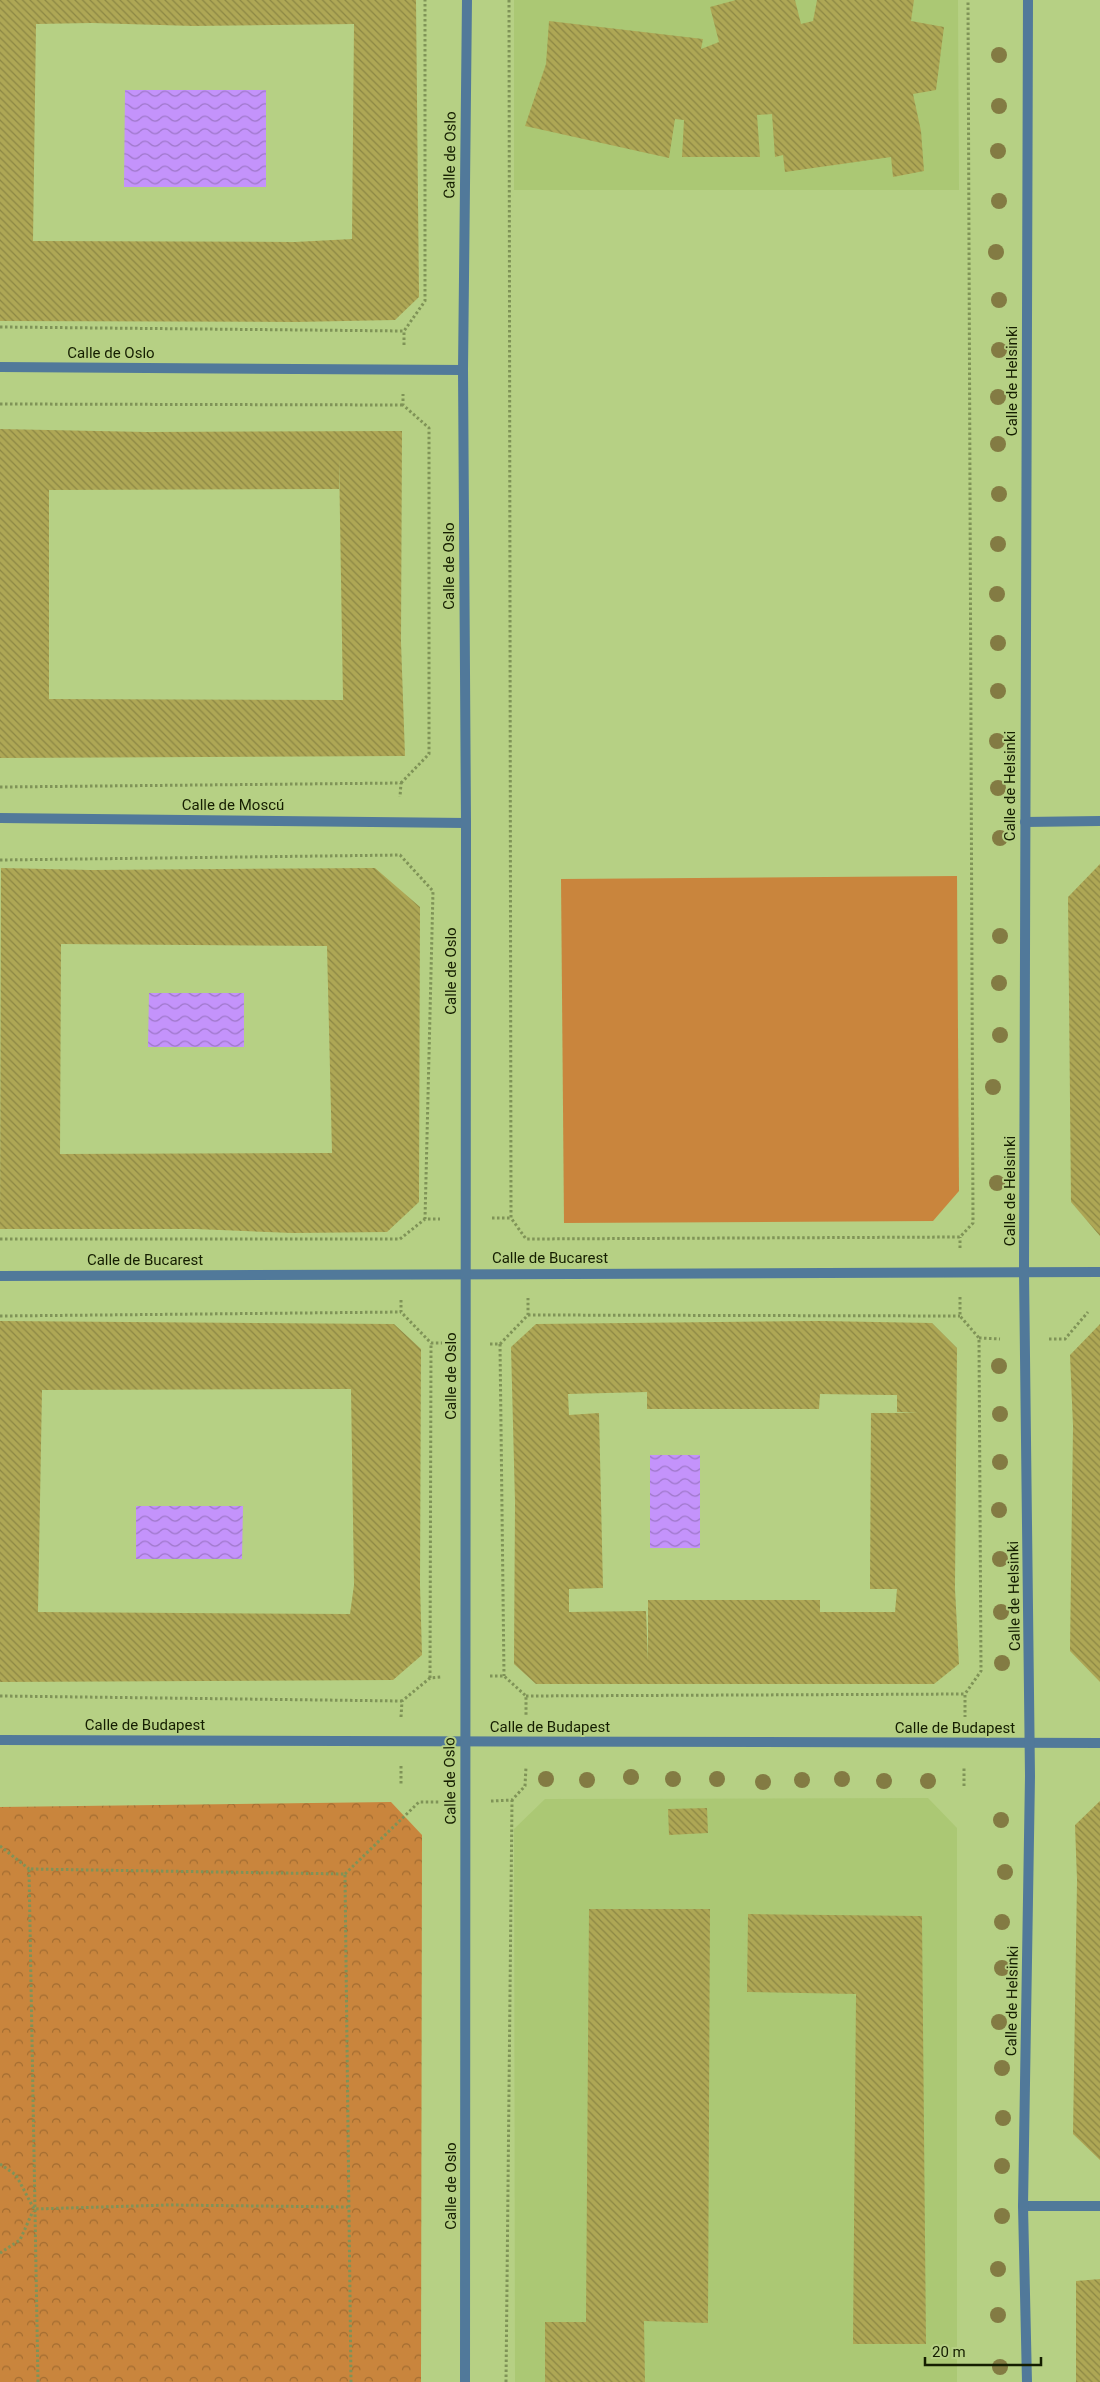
<svg xmlns="http://www.w3.org/2000/svg" width="1100" height="2382" font-family="Roboto,sans-serif">
  <style>
    .built { fill: #abc874 }
    .grass { fill: #c9853d }
    .park { fill: url(#park-crowns) }
    .water { fill: url(#water-waves) }
    .building { fill: url(#building-back-hatch); fill-rule: evenodd }
    .lines { fill: none; stroke-linecap: round; stroke-linejoin: round }
    .path { stroke: #7f9357; stroke-width: 3; stroke-dasharray: 2.5 2.5; stroke-linecap: butt }
    .street { stroke: #51799a; stroke-width: 10 }
    .tree { fill: #837b43 }
    .labels { text-anchor: middle; stroke-width: 4; stroke-linejoin: round; paint-order: stroke }
    .street-label { font-size: 15px; fill: #151e01; stroke: #b6d084 }
  </style>
  <defs>
    <pattern id="park-crowns" width="20" height="18" patternUnits="userSpaceOnUse" patternTransform="scale(1.25)"><rect width="20" height="18" fill="#c9853d"/><path d="M2 6a3 3 0 1 1 6 0M12 15a3 3 0 1 1 6 0" fill="none" stroke="#a26c31"/></pattern>
    <pattern id="water-waves" width="16" height="10" patternUnits="userSpaceOnUse" patternTransform="scale(1.25)"><rect width="16" height="10" fill="#c493fb"/><path d="M0 5q4-4 8 0t8 0" fill="none" stroke="#9e77c9"/></pattern>
    <pattern id="building-back-hatch" width="6" height="6" patternUnits="userSpaceOnUse" patternTransform="scale(1.25)"><rect width="6" height="6" fill="#aea755"/><path d="M-1 5l2 2M0 0l6 6M5-1l2 2" fill="none" stroke="#8c8744"/></pattern>
  </defs>
  <rect width="100%" height="100%" fill="#b6d084"/>
  <g class="built">
    <path d="M514 0H958L959 190H514Z"/>
    <path d="M928 1798 957 1828V2382H515L514 1829 545 1799Z"/>
  </g>
  <path class="grass" d="M957 876 959 1191 933 1221 564 1223 561 879Z"/>
  <path class="park" d="M391 1802 422 1835 421 2382H0V1807Z"/>
  <g class="water">
    <path d="M125 90H266V187H124Z"/>
    <path d="M149 993H244V1047H148Z"/>
    <rect x="650" y="1455" width="50" height="93"/>
    <path d="M136 1506H243L242 1559H136Z"/>
  </g>
  <g class="building">
    <path d="M0 0H416L419 297 395 320 295 322 0 321ZM92 23 194 26 354 24 352 239 295 242 33 241 36 24Z"/>
    <path d="M736 0H795L801 24 813 21 817 0H914L911 21 944 27 936 90 913 94 921 131 924 171 893 177 891 157 785 172 783 155 775 157 772 114 757 115 760 157H682L684 120 675 119 669 158 525 126 546 64 549 21 703 39 701 49 719 42 710 7Z"/>
    <path d="M0 429 146 432 402 431 401 642 405 756 0 758ZM339 458 343 700 49 699V490L339 489Z"/>
    <path d="M1100 864V1236L1071 1202 1068 897Z"/>
    <path d="M1 868 91 870 375 868 420 907 419 1202 387 1232 293 1233 196 1229H0ZM61 944 327 946 332 1153 60 1154Z"/>
    <path d="M0 1321 394 1324 421 1349 420 1585 422 1655 393 1680 0 1682ZM351 1389 354 1585 350 1614 38 1612 42 1390Z"/>
    <path d="M820 1321 932 1323 957 1348 955 1589 959 1664 934 1684H536L514 1664 515 1502 511 1347 536 1324ZM647 1392V1409H819L820 1394 888 1395H897V1412L918 1413H871L870 1589H897L895 1612H820V1600H648V1661L646 1611 569 1612V1589L603 1588 599 1413 569 1415 568 1394Z"/>
    <path d="M1100 1324V1682L1070 1651 1073 1426 1070 1355Z"/>
    <path d="M1100 1801V2160L1073 2134 1077 1880 1075 1825Z"/>
    <path d="M707 1808 708 1833 669 1835 668 1809Z"/>
    <path d="M589 1909H710L708 2323 644 2321 645 2382H545V2322H586Z"/>
    <path d="M748 1914 922 1916 926 2344H853L856 1994 747 1992Z"/>
    <path d="M1100 2279V2382H1076V2281Z"/>
  </g>
  <g class="lines">
    <g class="path">
      <path d="M509 0 511 1218 526 1239 960 1237 973 1223 968 0"/>
      <path d="M0 327 404 331"/>
      <path d="M404 345V331L425 301V0"/>
      <path d="M0 404 403 405"/>
      <path d="M401 783 429 754V428L403 405V394"/>
      <path d="M0 787 401 783 400 797"/>
      <path d="M0 860 400 855 433 891 425 1219"/>
      <path d="M492 1218H511"/>
      <path d="M0 1239H400L425 1219H440"/>
      <path d="M960 1248V1237"/>
      <path d="M960 1297V1316L979 1338 981 1671 965 1694"/>
      <path d="M401 1300V1312L431 1343H442"/>
      <path d="M528 1315 960 1316"/>
      <path d="M0 1316 401 1312"/>
      <path d="M979 1338 1000 1339"/>
      <path d="M1049 1339H1065L1088 1312"/>
      <path d="M490 1344H500L528 1315V1298"/>
      <path d="M500 1344 504 1676"/>
      <path d="M490 1676H504L526 1696V1716"/>
      <path d="M430 1678 431 1343"/>
      <path d="M0 1696 402 1701"/>
      <path d="M526 1696 965 1694V1717"/>
      <path d="M401 1717 402 1701 430 1678 441 1677"/>
      <path d="M401 1766V1784"/>
      <path d="M964 1786V1768"/>
      <path d="M491 1801 512 1800 525 1786 526 1767"/>
      <path d="M0 1846 29 1869"/>
      <path d="M345 1874 419 1802H440"/>
      <path d="M0 2164 16 2175 34 2209 169 2205 348 2207"/>
      <path d="M0 2253 20 2240 33 2211"/>
      <path d="M38 2382 29 1869 345 1874 351 2382"/>
      <path d="M506 2382 512 1800"/>
    </g>
    <g class="street">
      <path d="M0 367 463 370"/>
      <path d="M0 818 466 823"/>
      <path d="M1025 822 1100 821"/>
      <path d="M0 1276 1100 1272"/>
      <path d="M0 1740 1100 1743"/>
      <path d="M1023 2206H1100"/>
      <path d="M465 2382 466 823 463 370 467 0"/>
      <path d="M1027 2382 1023 2206 1030 1776 1024 1272 1028 0"/>
    </g>
  </g>
  <g class="tree">
    <circle cx="999" cy="55" r="8"/>
    <circle cx="999" cy="106" r="8"/>
    <circle cx="998" cy="151" r="8"/>
    <circle cx="999" cy="201" r="8"/>
    <circle cx="996" cy="252" r="8"/>
    <circle cx="999" cy="300" r="8"/>
    <circle cx="999" cy="350" r="8"/>
    <circle cx="998" cy="397" r="8"/>
    <circle cx="998" cy="444" r="8"/>
    <circle cx="999" cy="494" r="8"/>
    <circle cx="998" cy="544" r="8"/>
    <circle cx="997" cy="594" r="8"/>
    <circle cx="998" cy="643" r="8"/>
    <circle cx="998" cy="691" r="8"/>
    <circle cx="997" cy="741" r="8"/>
    <circle cx="998" cy="788" r="8"/>
    <circle cx="1000" cy="838" r="8"/>
    <circle cx="1000" cy="936" r="8"/>
    <circle cx="999" cy="983" r="8"/>
    <circle cx="1000" cy="1035" r="8"/>
    <circle cx="993" cy="1087" r="8"/>
    <circle cx="997" cy="1183" r="8"/>
    <circle cx="999" cy="1366" r="8"/>
    <circle cx="1000" cy="1414" r="8"/>
    <circle cx="1000" cy="1462" r="8"/>
    <circle cx="999" cy="1510" r="8"/>
    <circle cx="1000" cy="1559" r="8"/>
    <circle cx="1001" cy="1612" r="8"/>
    <circle cx="1002" cy="1663" r="8"/>
    <circle cx="631" cy="1777" r="8"/>
    <circle cx="546" cy="1779" r="8"/>
    <circle cx="673" cy="1779" r="8"/>
    <circle cx="717" cy="1779" r="8"/>
    <circle cx="842" cy="1779" r="8"/>
    <circle cx="587" cy="1780" r="8"/>
    <circle cx="802" cy="1780" r="8"/>
    <circle cx="884" cy="1781" r="8"/>
    <circle cx="928" cy="1781" r="8"/>
    <circle cx="763" cy="1782" r="8"/>
    <circle cx="1001" cy="1820" r="8"/>
    <circle cx="1005" cy="1872" r="8"/>
    <circle cx="1002" cy="1922" r="8"/>
    <circle cx="1002" cy="1968" r="8"/>
    <circle cx="999" cy="2022" r="8"/>
    <circle cx="1002" cy="2068" r="8"/>
    <circle cx="1003" cy="2118" r="8"/>
    <circle cx="1002" cy="2166" r="8"/>
    <circle cx="1002" cy="2216" r="8"/>
    <circle cx="998" cy="2269" r="8"/>
    <circle cx="998" cy="2315" r="8"/>
    <circle cx="1000" cy="2367" r="8"/>
  </g>
  <g class="labels">
    <g class="street-label">
      <text transform="translate(450 155) rotate(-89)" y="5">Calle de Oslo</text>
      <text x="111" y="358">Calle de Oslo</text>
      <text transform="translate(1012 381) rotate(-90)" y="5">Calle de Helsinki</text>
      <text transform="translate(449 566) rotate(-90)" y="5">Calle de Oslo</text>
      <text transform="translate(1010 786) rotate(-90)" y="5">Calle de Helsinki</text>
      <text x="233" y="810">Calle de Moscú</text>
      <text transform="translate(451 971) rotate(-90)" y="5">Calle de Oslo</text>
      <text transform="translate(1010 1191) rotate(-90)" y="5">Calle de Helsinki</text>
      <text x="550" y="1263">Calle de Bucarest</text>
      <text x="145" y="1265">Calle de Bucarest</text>
      <text transform="translate(451 1376) rotate(-90)" y="5">Calle de Oslo</text>
      <text transform="translate(1014 1596) rotate(-91)" y="5">Calle de Helsinki</text>
      <text x="145" y="1730">Calle de Budapest</text>
      <text x="550" y="1732">Calle de Budapest</text>
      <text x="955" y="1733">Calle de Budapest</text>
      <text transform="translate(450 1781) rotate(-91)" y="5">Calle de Oslo</text>
      <text transform="translate(1012 2001) rotate(-89)" y="5">Calle de Helsinki</text>
      <text transform="translate(451 2186) rotate(-90)" y="5">Calle de Oslo</text>
    </g>
  </g>
  <path d="M925 2357v8h116v-8" fill="none" stroke="#151e01" stroke-width="2.5"/>
  <text x="932" y="2357" font-size="15" fill="#151e01" stroke="#b6d084" stroke-width="4" paint-order="stroke">20 m</text>
</svg>
